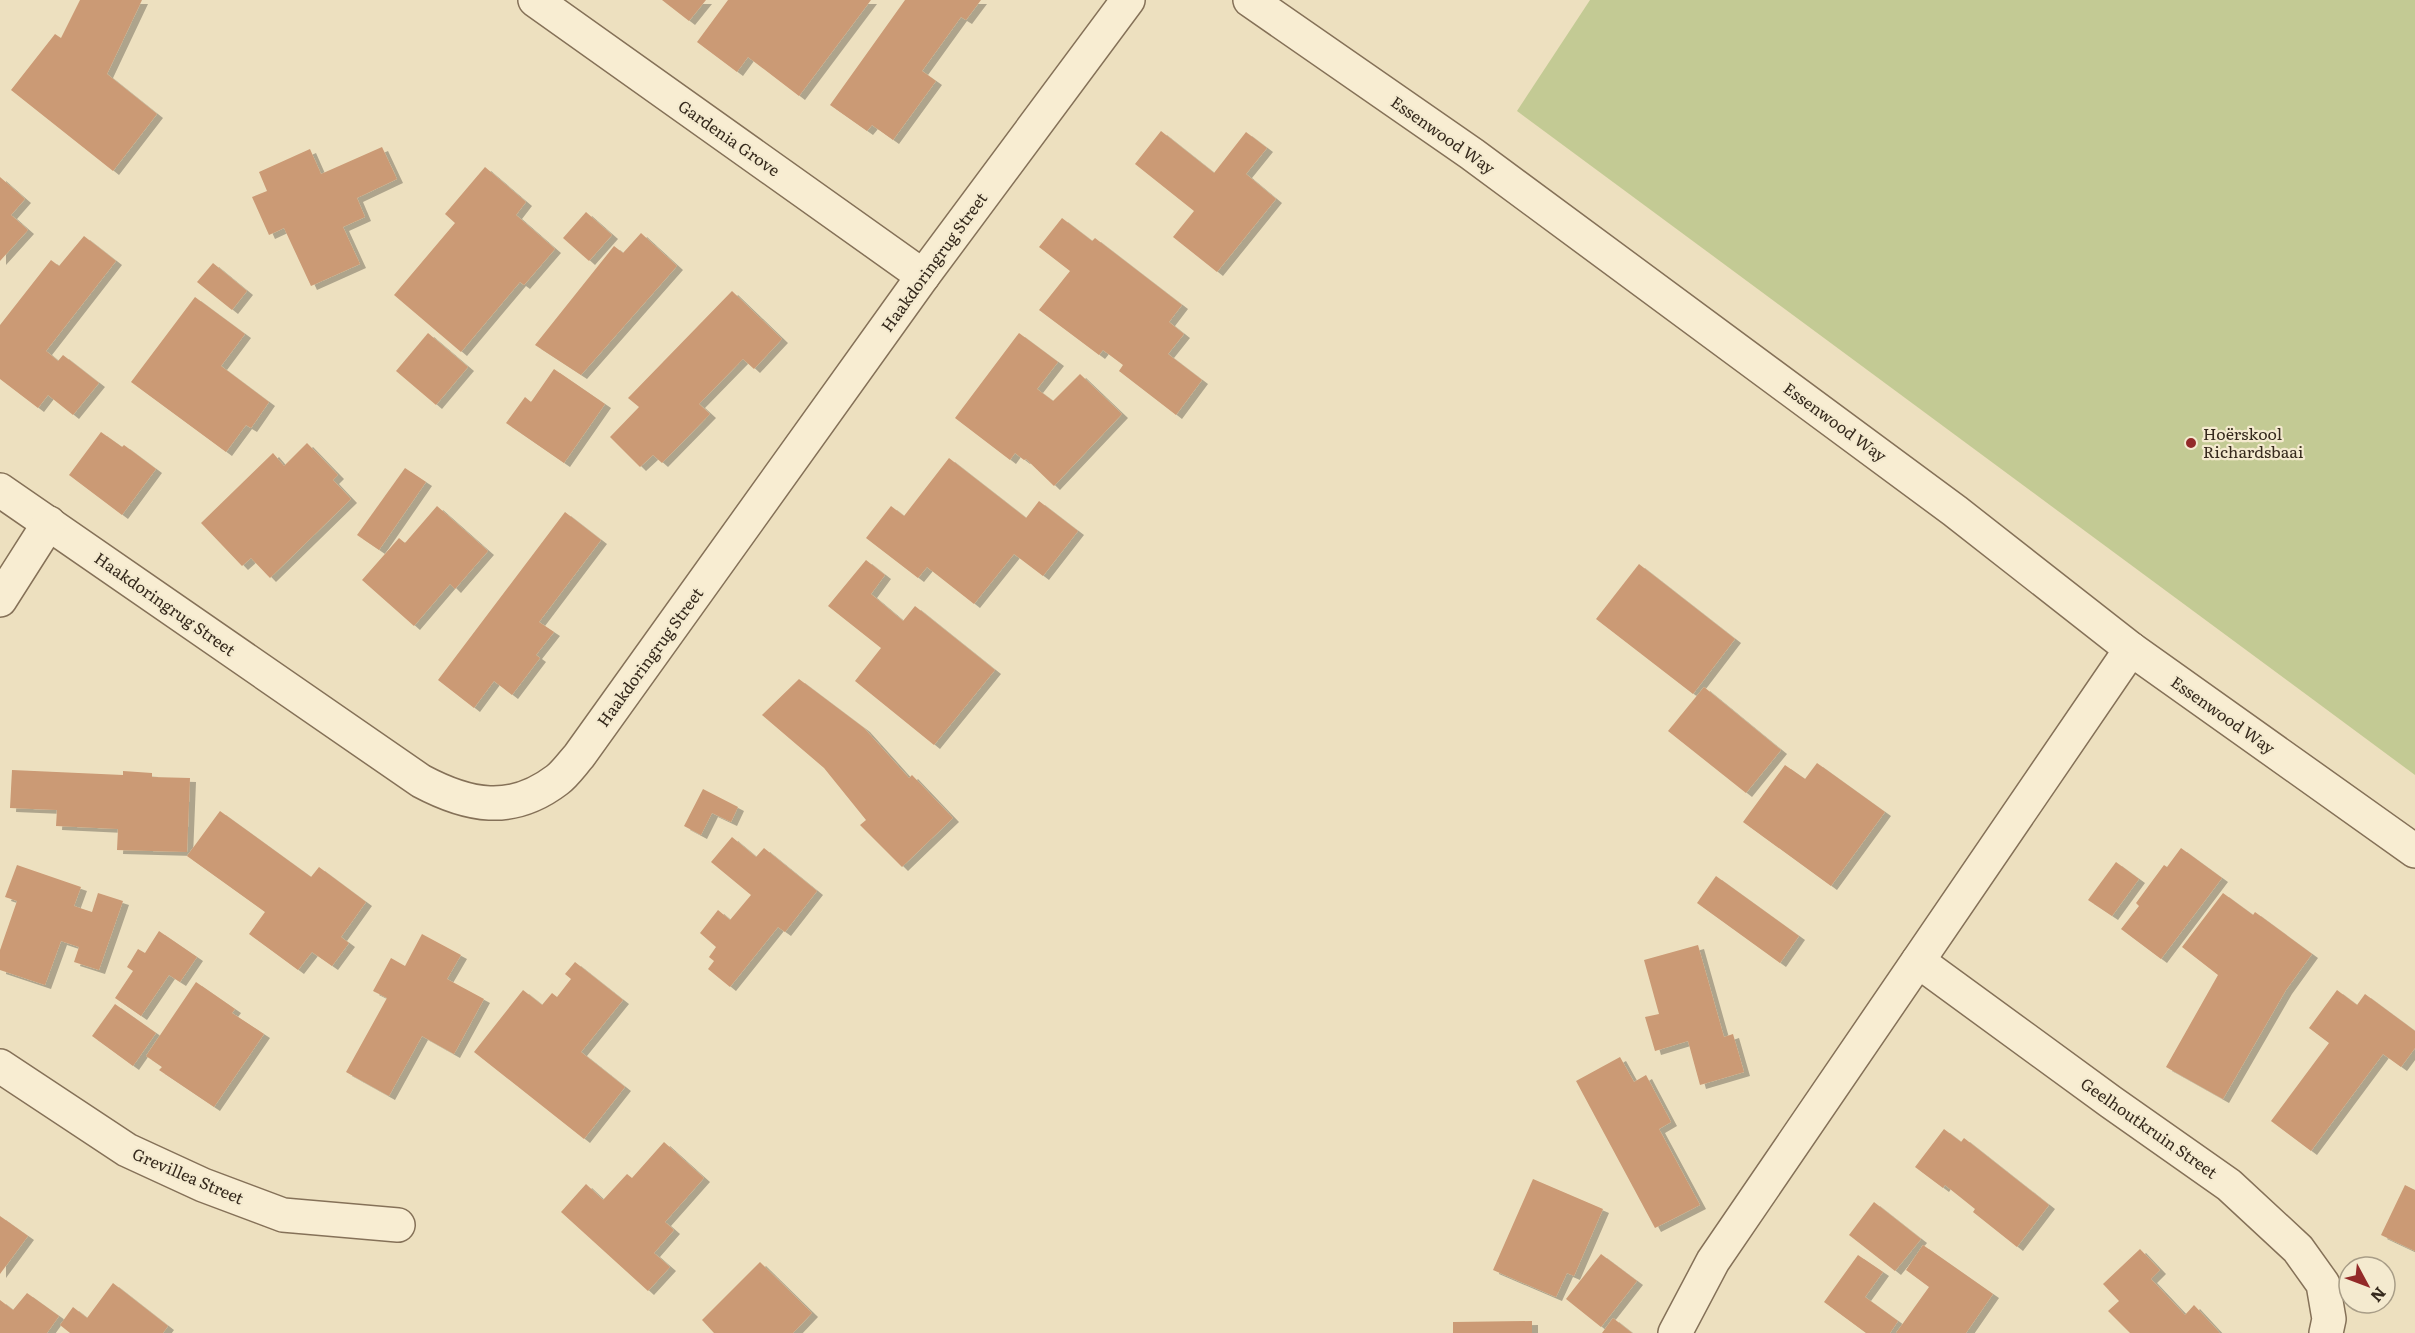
<svg xmlns="http://www.w3.org/2000/svg" width="2415" height="1333" font-family="Literata,serif">
  <style>
    .green { fill: #c3ca94 }
    .building { fill: #cb9a75; filter: url(#shadow) }
    .lines { fill: none; stroke-linecap: round; stroke-linejoin: round }
    .minor-casing { stroke: #857158; stroke-width: 36 }
    .minor { stroke: #f8edd2; stroke-width: 33 }
    .poi-dot { fill: #932a29; stroke: #f4eacf; stroke-width: 2 }
    .labels { text-anchor: middle; stroke-width: 4.5; stroke-linejoin: round; paint-order: stroke }
    .street-label { font-size: 16px; fill: #35291c; stroke: #f4eacf }
    .poi-label { font-size: 16px; fill: #35291c; stroke: #f4eacf; text-anchor: start }
  </style>
  <defs>
    <filter id="shadow"><feDropShadow dx="6" dy="4" stdDeviation="0" flood-color="#0004"/></filter>
  </defs>
  <rect width="100%" height="100%" fill="#ede0bf"/>
  <path class="green" d="M1590 0H2415V775L1517 111Z"/>
  <g class="building">
    <path d="M80 0H142L107 74 157 114 113 171 11 90 55 34 61 38Z"/>
    <path d="M662 0H706L689 21Z"/>
    <path d="M728 0H871L799 96 748 57 737 72 697 42Z"/>
    <path d="M905 0H981L966 20 961 17 922 71 936 81 893 140 872 125 867 131 830 105Z"/>
    <path d="M1161 131 1214 173 1246 132 1267 148 1246 174 1276 199 1217 272 1173 237 1194 211 1135 164Z"/>
    <path d="M382 147 397 179 357 198 365 217 343 227 360 264 311 286 284 228 269 235 252 197 267 191 259 172 310 149 321 174Z"/>
    <path d="M485 167 526 202 516 215 555 249 524 285 520 282 461 352 394 295 455 223 445 214Z"/>
    <path d="M0 177 25 199 11 215 28 230 0 261Z"/>
    <path d="M586 212 612 235 589 261 563 238Z"/>
    <path d="M1062 218 1092 241 1095 238 1182 305 1169 322 1184 334 1168 354 1202 380 1176 415 1119 371 1123 365 1103 350 1099 355 1039 310 1070 271 1039 247Z"/>
    <path d="M641 233 677 266 581 375 535 345 614 246 623 253Z"/>
    <path d="M84 236 116 261 46 351 58 361 63 355 99 383 73 415 48 395 38 408 0 379V325L51 260 59 266Z"/>
    <path d="M213 263 247 291 232 310 197 282Z"/>
    <path d="M732 291 782 339 754 369 743 359 699 404 710 414 662 463 653 455 640 467 610 437 639 407 628 398Z"/>
    <path d="M195 297 245 334 221 366 269 402 251 428 246 425 226 452 131 382Z"/>
    <path d="M428 333 468 367 436 405 396 371Z"/>
    <path d="M1019 333 1058 362 1037 389 1053 401 1080 374 1122 414 1054 486 1026 459 1024 460 1015 453 1010 460 955 418Z"/>
    <path d="M554 369 605 404 564 463 506 423 525 397 531 402Z"/>
    <path d="M101 432 122 447 124 445 156 469 122 515 69 475Z"/>
    <path d="M307 443 338 475 333 480 351 499 270 578 251 558 242 566 201 523 273 453 284 466Z"/>
    <path d="M949 458 1026 518 1039 501 1078 531 1043 576 1014 554 974 604 927 567 918 578 866 538 891 506 904 516Z"/>
    <path d="M405 468 426 482 379 550 357 535Z"/>
    <path d="M437 506 488 551 455 589 450 584 414 626 362 580 399 538 405 543Z"/>
    <path d="M565 512 601 540 539 622 554 632 536 655 540 658 512 695 494 681 474 708 438 680Z"/>
    <path d="M866 560 885 575 871 594 903 621 915 606 995 670 934 745 855 681 881 648 828 606Z"/>
    <path d="M1639 564 1735 639 1693 694 1596 619Z"/>
    <path d="M799 679 864 728 909 778 912 775 953 818 902 867 860 825 866 820 824 768 762 715Z"/>
    <path d="M1704 687 1781 750 1746 793 1668 731Z"/>
    <path d="M1817 763 1885 812 1831 886 1743 822 1785 765 1805 779Z"/>
    <path d="M12 770 123 775V771L152 773V777L190 778 187 852 117 850 118 829 56 826 57 810 10 808Z"/>
    <path d="M703 789 738 807 731 822 712 813 701 835 684 826Z"/>
    <path d="M220 811 311 877 319 867 366 902 341 937 349 943 332 966 312 952 298 970 249 934 265 912 187 856Z"/>
    <path d="M732 837 756 857 764 848 817 891 785 932 778 927 730 987 708 969 714 961 709 957 716 947 700 933 718 910 730 920 751 895 711 862Z"/>
    <path d="M2181 848 2222 878 2161 959 2121 929 2139 906 2136 903 2164 865 2167 867Z"/>
    <path d="M2116 862 2139 879 2112 916 2088 900Z"/>
    <path d="M17 865 81 887 74 906 92 912 98 893 123 901 99 970 74 962 79 947 61 941 45 985 0 970V950L17 901 5 897Z"/>
    <path d="M1716 876 1799 936 1780 963 1697 903Z"/>
    <path d="M2223 893 2253 915 2255 912 2312 954 2286 990 2223 1099 2166 1067 2218 975 2182 947Z"/>
    <path d="M159 931 197 957 180 982 169 975 141 1016 115 998 133 971 127 967 138 949 145 953Z"/>
    <path d="M422 934 461 955 447 979 484 999 454 1054 422 1036 389 1096 346 1072 387 998 373 991 391 958 405 966Z"/>
    <path d="M1698 945 1724 1037 1733 1034 1744 1072 1700 1085 1688 1041 1655 1051 1645 1017 1659 1014 1644 960Z"/>
    <path d="M575 962 623 1000 581 1052 625 1087 584 1139 474 1052 523 990 542 1005 552 993 557 997 571 979 565 974Z"/>
    <path d="M196 982 235 1009 232 1013 264 1034 214 1107 159 1070 162 1067 146 1056Z"/>
    <path d="M2337 990 2357 1005 2365 994 2415 1031V1048L2401 1067 2383 1054 2311 1151 2271 1121 2329 1043 2309 1028Z"/>
    <path d="M115 1004 156 1033 133 1066 92 1036Z"/>
    <path d="M1620 1057 1634 1082 1646 1075 1671 1122 1659 1129 1700 1205 1655 1228 1576 1081Z"/>
    <path d="M1944 1129 1961 1142 1964 1138 2049 1205 2017 1247 1973 1212 1975 1209 1945 1185 1943 1188 1915 1167Z"/>
    <path d="M664 1142 704 1178 665 1222 674 1230 654 1253 670 1267 648 1291 561 1212 586 1184 603 1200 627 1174 632 1178Z"/>
    <path d="M1533 1179 1603 1209 1574 1276 1567 1273 1556 1297 1493 1270Z"/>
    <path d="M2405 1185 2415 1190V1251L2381 1235Z"/>
    <path d="M1874 1202 1921 1239 1895 1271 1849 1235Z"/>
    <path d="M0 1216 28 1236 0 1274Z"/>
    <path d="M1923 1245 1993 1294 1966 1333H1896L1929 1287 1906 1270Z"/>
    <path d="M2140 1249 2160 1270 2151 1279 2185 1315 2194 1305 2220 1333H2130L2108 1311 2119 1301 2103 1284Z"/>
    <path d="M1601 1254 1637 1281 1601 1327 1566 1299Z"/>
    <path d="M1858 1255 1883 1272 1865 1297 1898 1321 1890 1333H1866L1824 1302Z"/>
    <path d="M760 1262 812 1313 793 1333H714L702 1320Z"/>
    <path d="M113 1283 168 1326 163 1333H70L60 1325 73 1307 87 1318Z"/>
    <path d="M27 1293 59 1316 47 1333H0V1300L13 1310Z"/>
    <path d="M1613 1318 1632 1333H1602Z"/>
    <path d="M1532 1321V1333H1453V1322Z"/>
  </g>
  <g class="lines">
    <g class="minor-casing">
      <g id="minor">
        <path d="M535 0 923 276"/>
        <path d="M1250 0 1472 154 1955 511 2131 649 2415 851"/>
        <path d="M0 490 421 781C468 806 511 815 557 780 565 774 572 764 579 756L923 276 1128 0"/>
        <path d="M0 600 49 523"/>
        <path d="M1918 961 2111 1102 2229 1185 2298 1249 2323 1284 2329 1319 2326 1333"/>
        <path d="M0 1066 127 1150 203 1185 283 1215 398 1225"/>
        <path d="M1675 1333 1713 1261 2131 649"/>
      </g>
    </g>
    <use href="#minor" class="minor"/>
  </g>
  <circle class="poi-dot" cx="2191" cy="443" r="6"/>
  <g class="labels">
    <g class="street-label">
      <text transform="translate(1443 135) rotate(35)" y="6">Essenwood Way</text>
      <text transform="translate(729 138) rotate(35)" y="6">Gardenia Grove</text>
      <text transform="translate(934 262) rotate(-54)" y="6">Haakdoringrug Street</text>
      <text transform="translate(1835 422) rotate(36)" y="6">Essenwood Way</text>
      <text transform="translate(165 604) rotate(35)" y="6">Haakdoringrug Street</text>
      <text transform="translate(650 657) rotate(-54)" y="6">Haakdoringrug Street</text>
      <text transform="translate(2223 715) rotate(35)" y="6">Essenwood Way</text>
      <text transform="translate(2149 1128) rotate(35)" y="6">Geelhoutkruin Street</text>
      <text transform="translate(188 1176) rotate(23)" y="6">Grevillea Street</text>
    </g>
    <g class="poi-label">
      <text x="2203" y="440">Hoërskool<tspan x="2203" dy="18">Richardsbaai</tspan></text>
    </g>
  </g>
  <g transform="translate(2367 1285) rotate(131)"><circle r="28" fill="#f4eacf" stroke="#a89d87" stroke-width="1.5"/>
  <path d="M0-4.5L10 22L0 15L-10 22Z" fill="#932a29"/>
  <text y="-9" font-size="16" font-weight="bold" text-anchor="middle" fill="#35291c">N</text>
  </g>
</svg>
